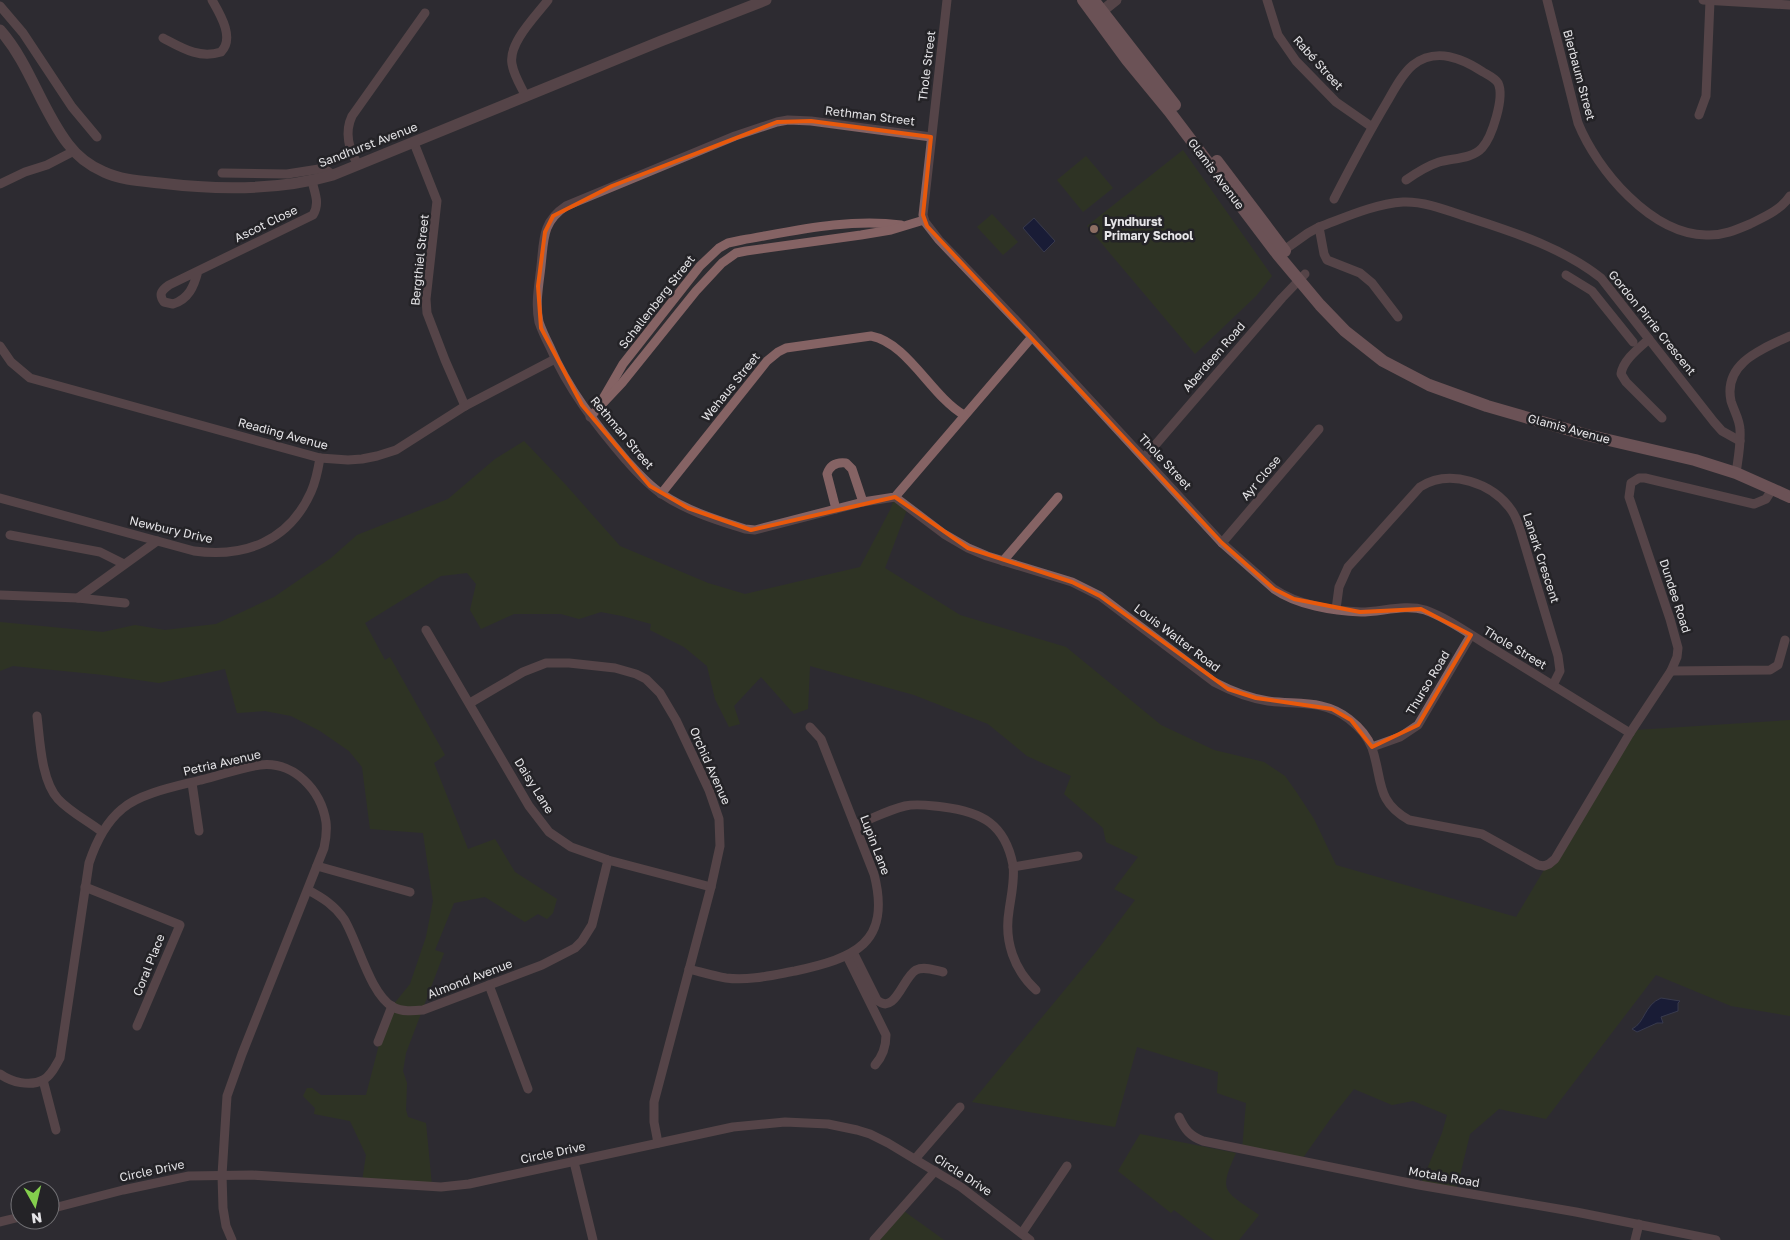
<svg xmlns="http://www.w3.org/2000/svg" width="1790" height="1240" font-family="'Golos Text',sans-serif">
  <style>
    .green { fill: #303d14 }
    .water { fill: #01093c; stroke: #454b6f }
    .lines { fill: none; stroke-linecap: round; stroke-linejoin: round }
    .minor { stroke: #856364; stroke-width: 9 }
    .tertiary { stroke: #856364; stroke-width: 11 }
    .secondary { stroke: #b68183; stroke-width: 12 }
    .marked { fill: none; stroke: #e8590c; stroke-width: 4; stroke-linejoin: round }
    .education-dot { fill: #8d6e63; stroke: #242327; stroke-width: 2 }
    .labels { text-anchor: middle; stroke-width: 5; stroke-linejoin: round; paint-order: stroke }
    .street-label { font-size: 12px; fill: #e5e4e7; stroke: #242327 }
    .poi-label { font-size: 12px; font-weight: bold; fill: #e5e4e7; stroke: #242327; text-anchor: start }
  </style>
  <rect width="100%" height="100%" fill="#2d2c31"/>
  <g class="green">
    <path d="M1183 150 1272 276 1256 296 1195 354 1087 226Z"/>
    <path d="M1086 156 1113 188 1083 212 1057 180Z"/>
    <path d="M992 214 1018 242 1003 255 977 227Z"/>
    <path d="M524 441 565 484 620 546 708 583 745 594 860 567 890 510 895 497 908 507 885 568 960 615 1066 647 1161 725 1214 750 1264 762 1285 776 1297 793 1314 819 1336 865 1516 917 1544 870 1636 730 1790 720V1016L1731 1006 1656 975 1546 1119 1499 1109 1470 1134 1456 1192 1420 1186 1442 1133 1447 1115 1413 1101 1392 1105 1354 1089 1331 1118 1300 1162 1242 1150 1246 1103 1217 1093 1218 1072 1137 1047 1115 1127 972 1102 1096 952 1135 900 1114 889 1138 857 1106 842 1103 828 1064 794 1071 776 1027 756 988 724 914 695 810 666 808 709 794 714 761 677 734 706 740 724 729 727 715 699 707 666 684 647 650 630 651 624 622 616 601 612 579 619 561 614H514L481 629 470 610 476 584 467 573 441 576 365 623 385 660 390 657 445 755 434 763 468 849 495 839 515 872 557 899 553 913 547 919 538 914 525 922 485 897 454 903 435 950 444 953 406 1053 403 1071 407 1083 406 1110 408 1117 426 1123 432 1186 362 1182 366 1155 350 1121 314 1114 315 1108 303 1096 307 1088H312L321 1095H366L380 1041 393 1005 410 984 426 937 433 901 423 833 370 829 362 767 349 751 320 731 291 716 265 711 237 713 225 669 159 683 104 675 13 666 0 671V622L103 632 135 625 165 630 216 624 274 597 331 558 357 535 448 499 495 459Z"/>
    <path d="M1140 1134 1236 1153C1217 1194 1226 1191 1259 1215L1239 1240H1214L1174 1210 1171 1213 1118 1171Z"/>
    <path d="M901 1209 944 1240H873Z"/>
  </g>
  <g class="water">
    <path d="M1034 218 1055 241 1044 252 1023 228Z"/>
    <path d="M1661 998 1680 1001 1678 1003V1011L1661 1017 1663 1023H1657L1637 1032 1632 1029C1645 1023 1644 1005 1661 998Z"/>
  </g>
  <g class="lines">
    <g class="minor">
      <path d="M947 0 923 215 925 222 939 240 1032 337 1222 543 1274 589C1297 605 1333 611 1361 612 1381 612 1405 604 1425 610 1450 619 1472 636 1494 649 1540 677 1585 705 1630 733"/>
      <path d="M1267 0 1278 35 1296 61 1336 102 1372 127"/>
      <path d="M1547 0 1578 123C1597 170 1651 234 1706 235 1722 236 1736 230 1750 224 1764 217 1781 210 1790 196"/>
      <path d="M1703 0 1790 5"/>
      <path d="M0 6 23 33 72 107 97 137"/>
      <path d="M163 38C182 48 199 59 221 52 235 38 220 14 212 0"/>
      <path d="M526 97C521 86 514 76 512 64 508 43 536 16 548 0"/>
      <path d="M1699 115 1706 96 1710 1"/>
      <path d="M931 137 811 121 788 120 777 122 735 136 566 206C542 222 544 239 541 266 539 285 535 303 539 322 542 331 546 339 550 347 568 389 596 425 626 460 637 472 648 485 662 494 687 511 717 520 745 529L755 530 863 502 895 497 1032 337"/>
      <path d="M414 143 437 201 426 299 427 313 445 360 465 406"/>
      <path d="M358 165C349 149 344 133 352 116L425 13"/>
      <path d="M222 173 287 174 319 169 326 170 333 175"/>
      <path d="M0 184 25 172 47 165 74 151"/>
      <path d="M1334 199C1351 166 1368 134 1387 102 1394 90 1402 74 1413 65 1436 47 1462 58 1483 72 1488 75 1495 78 1498 83 1505 97 1492 137 1482 148 1472 159 1453 158 1439 162 1427 166 1416 173 1406 180"/>
      <path d="M1319 227 1324 254 1327 260 1360 273 1372 283 1398 317"/>
      <path d="M1280 253 1308 233 1319 227C1346 217 1374 204 1403 202 1425 201 1449 211 1470 218 1516 233 1563 248 1601 278L1714 422 1722 431 1740 441"/>
      <path d="M198 271C194 286 189 299 173 304L164 302C158 294 162 290 169 285L313 215C320 203 315 194 312 181"/>
      <path d="M1566 275 1592 291 1633 342"/>
      <path d="M1649 339C1639 348 1623 360 1621 374L1626 382 1662 418"/>
      <path d="M0 346 11 362 30 378 320 458 348 460 362 459 377 456 396 450 465 406 555 359"/>
      <path d="M601 402 623 364 700 266 719 248 728 243 742 240C794 231 848 218 901 225"/>
      <path d="M590 417 622 383 696 291 722 263 736 253 746 251 861 235 891 230 924 220"/>
      <path d="M1144 458 1282 298 1305 274"/>
      <path d="M1736 473C1738 459 1741 445 1740 430 1740 420 1734 411 1731 401 1723 363 1762 349 1790 336"/>
      <path d="M661 494 767 361 778 352 786 348 871 336C908 343 931 396 964 415"/>
      <path d="M895 497 944 534 968 548 987 556 1072 582 1100 596 1214 682C1231 691 1249 698 1268 701 1296 705 1324 699 1349 719 1358 726 1368 737 1372 748 1383 780 1375 801 1409 820L1482 834 1538 865 1544 866 1549 864 1555 859 1630 733 1671 671 1677 657 1678 648 1670 619 1629 497 1631 483 1639 478H1645L1754 504 1766 499 1773 488"/>
      <path d="M0 498 194 551C245 558 289 541 311 492 316 481 318 470 320 458"/>
      <path d="M836 509 827 474C830 465 837 462 846 463L852 469 863 502"/>
      <path d="M10 535 100 552 124 564"/>
      <path d="M1222 543 1319 429"/>
      <path d="M1003 561 1058 497"/>
      <path d="M0 595 78 598 125 603"/>
      <path d="M78 598 157 541"/>
      <path d="M1336 609 1339 587 1348 567 1420 487C1450 468 1493 483 1512 511 1516 517 1518 523 1520 529L1558 656 1560 671 1553 685"/>
      <path d="M426 630 529 806 549 832 571 847 608 860 711 887"/>
      <path d="M1671 671 1770 670 1778 665 1785 640"/>
      <path d="M470 703 523 672 546 663H569L615 668 636 674 646 679 660 693 676 720 709 790 719 819 720 846 711 887 654 1102V1122L658 1143"/>
      <path d="M37 716C40 740 41 780 58 799 70 812 88 821 102 832"/>
      <path d="M1372 747 1400 737 1418 725 1471 635"/>
      <path d="M192 783 199 831"/>
      <path d="M855 825C872 819 888 810 905 806 918 803 931 806 943 807 982 812 1005 824 1013 865 1015 880 1011 896 1009 911 1004 941 1014 970 1036 990"/>
      <path d="M317 866 410 892"/>
      <path d="M1013 867 1078 856"/>
      <path d="M85 887 180 925 137 1026"/>
      <path d="M308 890C323 898 334 905 344 919 358 942 370 994 393 1007 402 1012 413 1011 423 1010L542 965 575 948 582 941 592 925 608 860"/>
      <path d="M853 952 877 1000C895 1016 903 977 916 970 924 966 934 970 943 972"/>
      <path d="M847 956 886 1035C886 1047 883 1056 875 1065"/>
      <path d="M689 969C701 972 714 976 726 978 749 981 773 975 795 971 854 958 892 944 874 874L821 739 810 727"/>
      <path d="M489 985 528 1089"/>
      <path d="M378 1042 392 1006"/>
      <path d="M0 1074C11 1082 30 1087 43 1080 51 1076 56 1065 60 1058L89 863C96 842 105 823 122 809 140 793 178 786 201 780 219 776 242 767 260 765 294 761 321 790 326 822 327 831 326 839 324 848L242 1054 227 1096 222 1175 223 1208 226 1226 232 1240"/>
      <path d="M43 1080 56 1130"/>
      <path d="M1179 1117C1185 1130 1190 1136 1203 1141L1419 1185 1576 1212 1716 1240"/>
      <path d="M915 1159 960 1107"/>
      <path d="M574 1162 593 1240"/>
      <path d="M50 1209 123 1190 189 1176 252 1175 441 1187 469 1184 733 1127 785 1122 828 1124 857 1130 870 1134 888 1143 961 1187 1030 1240"/>
      <path d="M0 1222 20 1217"/>
      <path d="M1022 1233 1067 1166"/>
      <path d="M874 1240 935 1171"/>
      <path d="M1635 1240 1639 1224"/>
    </g>
    <g class="tertiary">
      <path d="M1096 16 1116 0"/>
      <path d="M0 30C30 64 41 109 68 144 77 156 90 166 104 172 121 180 141 181 160 183 217 190 278 191 333 175L661 41 766 0"/>
    </g>
    <g class="secondary">
      <path d="M1083 0 1127 60 1169 111 1278 255 1320 305 1345 331 1383 361 1429 385 1487 406 1587 435 1695 460 1736 473 1790 497"/>
      <path d="M1095 2 1175 105"/>
      <path d="M1217 161 1285 251"/>
    </g>
  </g>
  <path d="M0 0H1790V1240H0ZM811 121 931 137 923 215 927 226 1222 543 1274 589 1294 599 1360 612 1421 609 1471 635 1418 725 1372 747 1351 720 1332 709 1256 698 1228 689 1100 596 1072 582 968 548 895 497 751 530 688 508 650 486 582 405 541 328 538 286 545 232 553 216 612 186 777 122Z" fill="#2d2c31" fill-opacity=".55" fill-rule="evenodd"/>
  <path class="marked" d="M811 121 931 137 923 215 927 226 1222 543 1274 589 1294 599 1360 612 1421 609 1471 635 1418 725 1372 747 1351 720 1332 709 1256 698 1228 689 1100 596 1072 582 968 548 895 497 751 530 688 508 650 486 582 405 541 328 538 286 545 232 553 216 612 186 777 122Z"/>
  <circle class="education-dot" cx="1094" cy="229" r="5"/>
  <g class="labels">
    <g class="street-label">
      <text transform="translate(1318 63) rotate(48)" y="4">Rabé Street</text>
      <text transform="translate(927 66) rotate(-83)" y="4">Thole Street</text>
      <text transform="translate(1579 75) rotate(75)" y="4">Bierbaum Street</text>
      <text transform="translate(870 116) rotate(7)" y="4">Rethman Street</text>
      <text transform="translate(368 145) rotate(-21)" y="4">Sandhurst Avenue</text>
      <text transform="translate(1216 174) rotate(53)" y="4">Glamis Avenue</text>
      <text transform="translate(266 224) rotate(-26)" y="4">Ascot Close</text>
      <text transform="translate(420 260) rotate(-84)" y="4">Bergthiel Street</text>
      <text transform="translate(657 302) rotate(-52)" y="4">Schallenberg Street</text>
      <text transform="translate(1652 323) rotate(51)" y="4">Gordon Pirrie Crescent</text>
      <text transform="translate(1214 357) rotate(-49)" y="4">Aberdeen Road</text>
      <text transform="translate(731 387) rotate(-51)" y="4">Wehaus Street</text>
      <text transform="translate(1569 429) rotate(15)" y="4">Glamis Avenue</text>
      <text transform="translate(622 433) rotate(50)" y="4">Rethman Street</text>
      <text transform="translate(283 434) rotate(15)" y="4">Reading Avenue</text>
      <text transform="translate(1165 462) rotate(47)" y="4">Thole Street</text>
      <text transform="translate(1261 478) rotate(-50)" y="4">Ayr Close</text>
      <text transform="translate(171 530) rotate(13)" y="4">Newbury Drive</text>
      <text transform="translate(1541 558) rotate(72)" y="4">Lanark Crescent</text>
      <text transform="translate(1675 596) rotate(72)" y="4">Dundee Road</text>
      <text transform="translate(1177 638) rotate(37)" y="4">Louis Walter Road</text>
      <text transform="translate(1515 648) rotate(31)" y="4">Thole Street</text>
      <text transform="translate(1428 683) rotate(-59)" y="4">Thurso Road</text>
      <text transform="translate(222 763) rotate(-13)" y="4">Petria Avenue</text>
      <text transform="translate(710 766) rotate(66)" y="4">Orchid Avenue</text>
      <text transform="translate(534 786) rotate(58)" y="4">Daisy Lane</text>
      <text transform="translate(875 845) rotate(69)" y="4">Lupin Lane</text>
      <text transform="translate(149 965) rotate(-68)" y="4">Coral Place</text>
      <text transform="translate(470 979) rotate(-21)" y="4">Almond Avenue</text>
      <text transform="translate(553 1153) rotate(-12)" y="4">Circle Drive</text>
      <text transform="translate(152 1171) rotate(-12)" y="4">Circle Drive</text>
      <text transform="translate(963 1175) rotate(33)" y="4">Circle Drive</text>
      <text transform="translate(1444 1177) rotate(10)" y="4">Motala Road</text>
    </g>
    <g class="poi-label">
      <text x="1104" y="226">Lyndhurst<tspan x="1104" dy="14">Primary School</tspan></text>
    </g>
  </g>
  <g transform="translate(35 1205) rotate(172)"><circle r="24" fill="#242327" stroke="#717074"/>
  <path d="M0-4L9 19L0 12L-9 19Z" fill="#84cf4d"/>
  <text y="-8" font-size="14" font-weight="bold" text-anchor="middle" fill="#e5e4e7">N</text>
  </g>
</svg>
